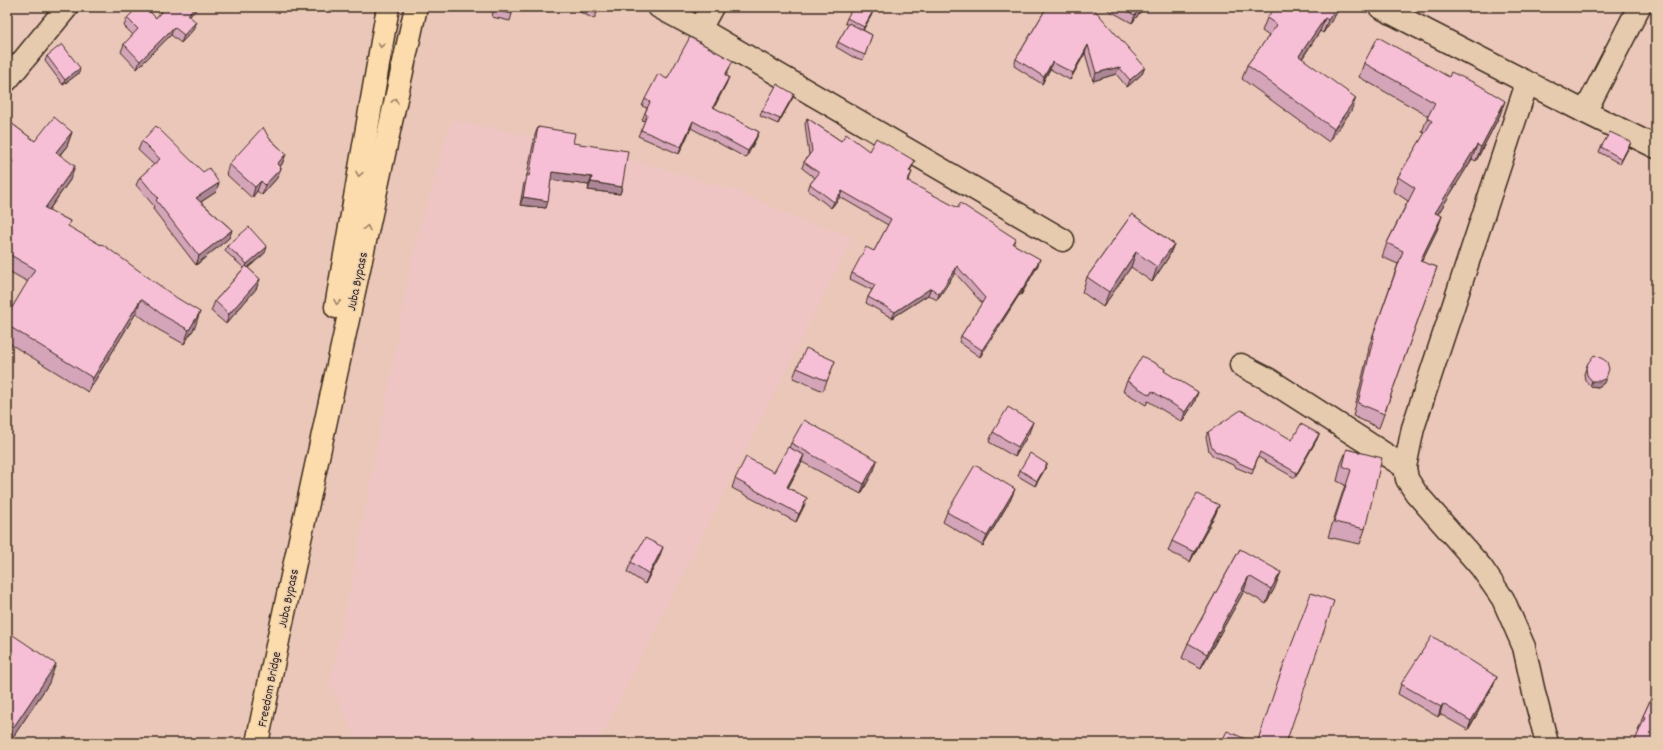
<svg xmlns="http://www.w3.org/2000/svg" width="1663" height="750" font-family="Dekko,sans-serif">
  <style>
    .built { fill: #eec5c2 }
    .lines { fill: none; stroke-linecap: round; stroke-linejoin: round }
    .minor-casing { stroke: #3b2a1e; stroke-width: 25 }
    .major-casing { stroke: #3b2a1e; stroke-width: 25 }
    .minor { stroke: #e6cbae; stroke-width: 22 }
    .major { stroke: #fcdcac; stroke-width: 22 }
    .wall { fill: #d4a4b8; stroke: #3b2a1e }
    .shaded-wall { fill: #ac8696; stroke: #3b2a1e }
    .building { fill: #f6bfd6; stroke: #3b2a1e }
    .oneway { stroke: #9c8365 }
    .labels { text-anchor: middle; stroke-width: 3; stroke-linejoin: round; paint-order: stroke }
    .street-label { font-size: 13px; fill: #3b2a1e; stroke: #e6cbae }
  </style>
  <rect width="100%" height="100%" fill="#ebc7ba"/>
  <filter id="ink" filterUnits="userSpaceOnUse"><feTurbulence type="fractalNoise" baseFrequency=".025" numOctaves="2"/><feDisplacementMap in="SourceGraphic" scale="8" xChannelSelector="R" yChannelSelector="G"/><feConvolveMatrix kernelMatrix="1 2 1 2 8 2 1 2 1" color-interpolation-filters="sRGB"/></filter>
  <g filter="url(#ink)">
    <path class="built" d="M452 120 609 153 740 192 806 222 853 237 598 743H360L351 729 330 682 354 571 415 244Z"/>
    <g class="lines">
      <g class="minor-casing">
        <g id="minor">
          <path d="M659 7 700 29 1063 240"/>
          <path d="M1380 7 1585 112 1656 147"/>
          <path d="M700 29 712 7"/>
          <path d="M7 80 67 7"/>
          <path d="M1527 83 1413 428 1405 467 1407 479 1416 493 1481 567 1503 599 1524 647 1534 693 1547 743"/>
          <path d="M1585 112 1639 7"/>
          <path d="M1241 365 1268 379 1405 467"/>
        </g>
      </g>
      <g class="major-casing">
        <g id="major">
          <path d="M336 307 388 7"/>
          <path d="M257 743 279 636 416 7"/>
        </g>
      </g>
      <use href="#minor" class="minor"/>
      <use href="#major" class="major"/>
    </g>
    <g class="wall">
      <path d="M165 7H198L190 16 193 30 181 43 171 35 137 69 121 52 124 44 133 35 124 26 127 18H156Z"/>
      <path d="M494 7H533L532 11 513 10 510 21 492 17Z"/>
      <path d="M577 7H600L594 19 576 10Z"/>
      <path d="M1047 7 1145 67 1142 74 1127 87 1116 74 1093 81 1085 53 1070 80 1050 69 1042 84 1014 66 1016 59Z"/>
      <path d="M1103 7H1144L1132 23Z"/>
      <path d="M873 11 871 16 863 30 872 35 863 60 853 57 836 47 838 42 848 25 845 23 847 18Z"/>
      <path d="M1336 14 1323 33 1320 31 1302 59 1351 111 1329 142 1242 79 1247 65 1269 36 1262 31 1267 18Z"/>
      <path d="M47 56 79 73 63 85 45 61Z"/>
      <path d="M1364 63 1500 115 1476 161 1472 159 1438 214 1442 216 1437 230 1421 262 1437 267 1379 428 1353 416 1369 349H1368L1398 264 1382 257 1387 243 1408 201 1393 191 1398 177 1425 133 1422 132 1428 116 1359 77Z"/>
      <path d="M730 67 726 75 729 77 726 84 714 108 759 132 756 139 746 158 691 128 679 154 638 136 645 121 642 120 647 108 642 106 645 99 667 79Z"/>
      <path d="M794 94 792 99 778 124 760 116 762 111Z"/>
      <path d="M807 118 841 141 869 151 912 167 910 171 912 172 908 182 1014 244 1038 265 1021 295H1019L980 357 959 342 961 336 982 303 955 273 937 300 928 295 892 318 866 303 868 297 872 290 850 279 852 273 874 251 888 225 840 197 831 208 808 190 810 184 815 178 802 168 804 162 809 155 805 124Z"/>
      <path d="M7 120 35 141 72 132 67 146 60 155 70 180 49 210 70 221 68 227 195 327 184 344 159 330 136 313 88 392 7 342V316L28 282 7 270Z"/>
      <path d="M538 127 573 143 622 187 620 194 588 190 589 185 551 180 546 208 520 205 524 183 527 175 535 135Z"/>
      <path d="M269 138 286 154 282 164 280 167 281 168 277 178 262 195 257 191 252 198 226 174 229 164Z"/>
      <path d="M142 141 216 192 201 202 232 230 229 238 196 265 153 209 154 206 136 185 140 177 154 165 138 150Z"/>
      <path d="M1631 142 1629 147 1620 164 1599 152 1601 147Z"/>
      <path d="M1132 214 1174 244 1168 258 1152 282 1131 267 1103 307 1082 292 1087 277Z"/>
      <path d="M227 246 265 253 248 268 260 279 256 289 226 324 211 311 215 301 244 268 225 251Z"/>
      <path d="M835 361 823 391 793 378 797 368Z"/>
      <path d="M1588 363 1604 383 1598 387 1590 386 1585 380 1584 374Z"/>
      <path d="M1165 369 1164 372 1198 392 1194 403 1182 422 1148 401 1146 405 1123 391 1127 381Z"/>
      <path d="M993 432 1029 433 1015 457 989 442Z"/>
      <path d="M1208 432 1292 440 1319 434 1317 439 1295 478 1258 457 1252 474 1235 467V466L1213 456 1209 451 1206 437Z"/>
      <path d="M791 443 877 460 874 470 861 494 802 462 788 488 807 498 804 506 796 522 732 488 735 479 774 472 789 448Z"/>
      <path d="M1347 449 1365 529 1360 544 1328 537 1345 485 1337 481 1341 464Z"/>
      <path d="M1047 464 1045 469 1035 486 1018 476 1020 470Z"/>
      <path d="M1011 499 983 546 943 522 947 512Z"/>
      <path d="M1219 505 1215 515 1190 562 1168 551 1172 541Z"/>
      <path d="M1240 549 1275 587 1266 604 1244 591 1201 668 1182 658 1188 643Z"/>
      <path d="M659 558 645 584 627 572 631 562Z"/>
      <path d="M7 631 49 683 9 743H7Z"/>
      <path d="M1497 677 1493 686 1468 730 1440 714 1438 717 1398 694 1401 684Z"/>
      <path d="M1656 688V743L1638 731 1643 716Z"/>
    </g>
    <g class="shaded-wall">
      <path d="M194 7H198L185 22 188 15Z"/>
      <path d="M514 7H533L532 11 513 10Z"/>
      <path d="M1141 7H1144L1132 23 1135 15Z"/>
      <path d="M1337 7H1339L1336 14 1323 33 1328 20Z"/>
      <path d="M873 11 871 16 862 32 864 27Z"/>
      <path d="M12 13 9 20 7 23V19Z"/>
      <path d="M1325 18 1320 31 1294 70 1299 56Z"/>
      <path d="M196 22 193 30 181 43 184 35Z"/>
      <path d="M174 27 171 35 137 69 140 61Z"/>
      <path d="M1088 45 1085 53 1070 80 1073 73Z"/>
      <path d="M1052 62 1050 69 1042 84 1044 77Z"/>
      <path d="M1119 67 1116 74 1093 81 1096 73Z"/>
      <path d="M1145 67 1142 74 1127 87 1130 80Z"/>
      <path d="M80 68 79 73 63 85 65 80Z"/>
      <path d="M729 77 726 84 710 114 713 107Z"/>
      <path d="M794 94 792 99 778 124 780 119Z"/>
      <path d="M1356 98 1351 111 1329 142 1334 129Z"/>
      <path d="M1505 101 1500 115 1476 161 1481 147Z"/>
      <path d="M693 121 691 128 679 154 681 147Z"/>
      <path d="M72 132 67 146 50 166 56 152Z"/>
      <path d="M759 132 756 139 746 158 748 151Z"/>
      <path d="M1631 142 1629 147 1620 164 1622 159Z"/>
      <path d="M1477 145 1472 159 1430 227 1435 213Z"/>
      <path d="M286 154 282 164 273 174 277 164Z"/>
      <path d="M915 161 907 177 909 171Z"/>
      <path d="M75 166 70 180 40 222 45 208Z"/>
      <path d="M281 168 277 178 262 195 265 185Z"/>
      <path d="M552 172 592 177 589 185 550 180Z"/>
      <path d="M261 181 257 191 252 198 255 187Z"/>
      <path d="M591 182 622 187 620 194 588 190Z"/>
      <path d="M219 183 216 192 193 207 196 198Z"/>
      <path d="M842 191 840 197 831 208 834 202Z"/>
      <path d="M523 197 548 201 546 208 520 205Z"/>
      <path d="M1442 216 1437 230 1415 275 1420 261Z"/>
      <path d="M232 230 229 238 196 265 199 256Z"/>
      <path d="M1174 244 1168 258 1152 282 1157 267Z"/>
      <path d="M267 247 265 253 245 270 247 264Z"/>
      <path d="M1136 252 1131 267 1103 307 1109 292Z"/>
      <path d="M1040 259 1038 265 1021 295 1023 289Z"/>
      <path d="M957 266 955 273 937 300 939 294Z"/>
      <path d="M260 279 256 289 226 324 229 314Z"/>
      <path d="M931 288 928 295 892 318 895 312Z"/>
      <path d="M1022 289 1019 295 980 357 982 350Z"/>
      <path d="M141 299 136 313 88 392 93 378Z"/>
      <path d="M200 312 195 327 184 344 189 330Z"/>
      <path d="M1606 378 1604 383 1598 387 1590 386 1592 381Z"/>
      <path d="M1198 392 1194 403 1182 422 1185 412Z"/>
      <path d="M1033 422 1029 433 1015 457 1018 447Z"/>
      <path d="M1319 434 1317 439 1295 478 1297 473Z"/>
      <path d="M804 455 801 464 784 495 787 487Z"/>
      <path d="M877 460 874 470 861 494 864 484Z"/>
      <path d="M1047 464 1045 469 1035 486 1037 481Z"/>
      <path d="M1015 489 1011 499 983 546 987 536Z"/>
      <path d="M807 498 804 506 796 522 799 514Z"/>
      <path d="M1219 505 1215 515 1190 562 1194 552Z"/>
      <path d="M663 547 659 558 645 584 649 574Z"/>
      <path d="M1281 572 1275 587 1266 604 1271 589Z"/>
      <path d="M1249 576 1244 591 1201 668 1207 654Z"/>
      <path d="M56 664 49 683 9 743H8L13 728Z"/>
      <path d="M1497 677 1493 686 1468 730 1471 721Z"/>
      <path d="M1443 704 1440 714 1438 717 1441 707Z"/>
    </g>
    <g class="building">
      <path d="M7 7H8L12 13 7 19Z"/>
      <path d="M138 7H145L156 18 165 7H194L188 15 196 22 184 35 174 27 140 61 124 44 138 29 127 18Z"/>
      <path d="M495 7H514L512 14 494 10Z"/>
      <path d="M582 7H599L596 13Z"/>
      <path d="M853 7H866L873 11 864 27 847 18Z"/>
      <path d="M1047 7H1092L1145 67 1130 80 1119 67 1096 73 1088 45 1073 73 1052 62 1044 77 1016 59Z"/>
      <path d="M1119 7H1141L1135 15Z"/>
      <path d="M1275 7H1337L1328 20 1325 18 1299 56 1356 98 1334 129 1247 65 1277 25 1267 18Z"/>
      <path d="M849 23 872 35 865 55 855 51 838 42Z"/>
      <path d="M690 37 733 61 725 75 729 77 713 107 759 132 748 151 693 121 681 147 641 130 647 115 645 113 650 102 645 99 658 74 667 79Z"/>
      <path d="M1378 37 1449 77 1451 72 1479 85 1505 101 1481 147 1477 145 1435 213 1442 216 1420 261 1437 267 1384 414 1358 403 1374 335H1373L1403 251 1387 243 1415 188 1398 177 1432 121 1427 118 1435 103 1364 63Z"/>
      <path d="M62 44 80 68 65 80 47 56Z"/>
      <path d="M777 84 794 94 780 119 762 111Z"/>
      <path d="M54 117 72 132 56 152 75 166 45 208 70 221 68 226 101 245 102 244 177 298 200 312 189 330 164 316 141 299 93 378 7 325V316L35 269 7 253V171L13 161 7 156V120L35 141Z"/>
      <path d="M807 118 841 141 846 134 869 151 876 138 915 161 909 171 912 172 907 181 958 208 960 203 1016 239 1013 244 1040 259 1023 289H1022L982 350 961 336 985 298 957 266 939 294 931 288 895 312 868 297 875 285 852 273 866 247 874 251 891 219 842 191 834 202 810 184 819 173 804 162 812 151Z"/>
      <path d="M156 126 203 172 209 168 219 183 196 198 232 230 199 256 156 200 158 198 140 177 160 159 142 141Z"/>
      <path d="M263 127 269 138 286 154 277 164 281 168 265 185 261 181 255 187 229 164Z"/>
      <path d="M538 127 575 133 573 143 628 151 622 187 591 182 592 177 552 172 548 201 523 197 527 175 529 176Z"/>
      <path d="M1610 132 1631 142 1622 159 1601 147Z"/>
      <path d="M1132 214 1174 244 1157 267 1136 252 1109 292 1087 277Z"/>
      <path d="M249 227 267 247 247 264 227 246Z"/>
      <path d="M246 266 260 279 229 314 215 301Z"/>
      <path d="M806 348 835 361 827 381 797 368Z"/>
      <path d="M1594 355 1603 359 1607 362 1609 369 1606 378 1600 381H1592L1587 375 1586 368 1588 363Z"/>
      <path d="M1142 356 1165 369 1164 371 1198 392 1185 412 1152 391 1150 395 1127 381Z"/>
      <path d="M1008 407 1033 422 1018 447 993 432Z"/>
      <path d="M1241 410 1292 440 1301 424 1319 434 1297 473 1260 452 1253 469 1237 462V461L1215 451 1211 445 1208 432Z"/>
      <path d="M804 420 877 460 864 484 791 443Z"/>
      <path d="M788 447 804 455 787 487 807 498 799 514 735 479 746 457 774 472Z"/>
      <path d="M1347 449 1382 458 1365 529 1334 522 1351 470 1343 466Z"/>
      <path d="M1030 453 1047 464 1037 481 1020 470Z"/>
      <path d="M975 465 1015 489 987 536 947 512Z"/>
      <path d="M1197 494 1219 505 1194 552 1172 541Z"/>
      <path d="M645 538 663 547 649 574 631 562Z"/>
      <path d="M1240 549 1281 572 1271 589 1249 576 1207 654 1188 643Z"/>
      <path d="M1311 593 1334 601 1286 743H1257L1279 678Z"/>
      <path d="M7 631 56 664 13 728 7 723Z"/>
      <path d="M1432 636 1497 677 1471 721 1443 704 1441 707 1401 684Z"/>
      <path d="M1656 688V743H1634L1645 717 1643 716Z"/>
      <path d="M1227 731 1255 743H1221Z"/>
    </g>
    <defs><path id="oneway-chevron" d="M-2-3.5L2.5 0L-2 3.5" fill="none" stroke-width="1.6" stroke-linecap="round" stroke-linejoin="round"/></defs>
    <g class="oneway">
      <use href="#oneway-chevron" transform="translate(381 45) rotate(100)"/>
      <use href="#oneway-chevron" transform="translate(395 101) rotate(-78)"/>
      <use href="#oneway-chevron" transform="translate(359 174) rotate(100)"/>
      <use href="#oneway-chevron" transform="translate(367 228) rotate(-78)"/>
      <use href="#oneway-chevron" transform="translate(337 302) rotate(100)"/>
    </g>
  </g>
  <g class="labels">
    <g class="street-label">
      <text transform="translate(356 281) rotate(-78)" y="5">Juba Bypass</text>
      <text transform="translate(287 598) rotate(-78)" y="5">Juba Bypass</text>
      <text transform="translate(268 689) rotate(-79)" y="5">Freedom Bridge</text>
    </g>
  </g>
  <rect width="1663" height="750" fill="none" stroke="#e6cbae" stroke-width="24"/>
  <rect x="12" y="12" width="1639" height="726" fill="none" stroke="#3b2a1e" stroke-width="1.5" filter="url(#ink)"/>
</svg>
